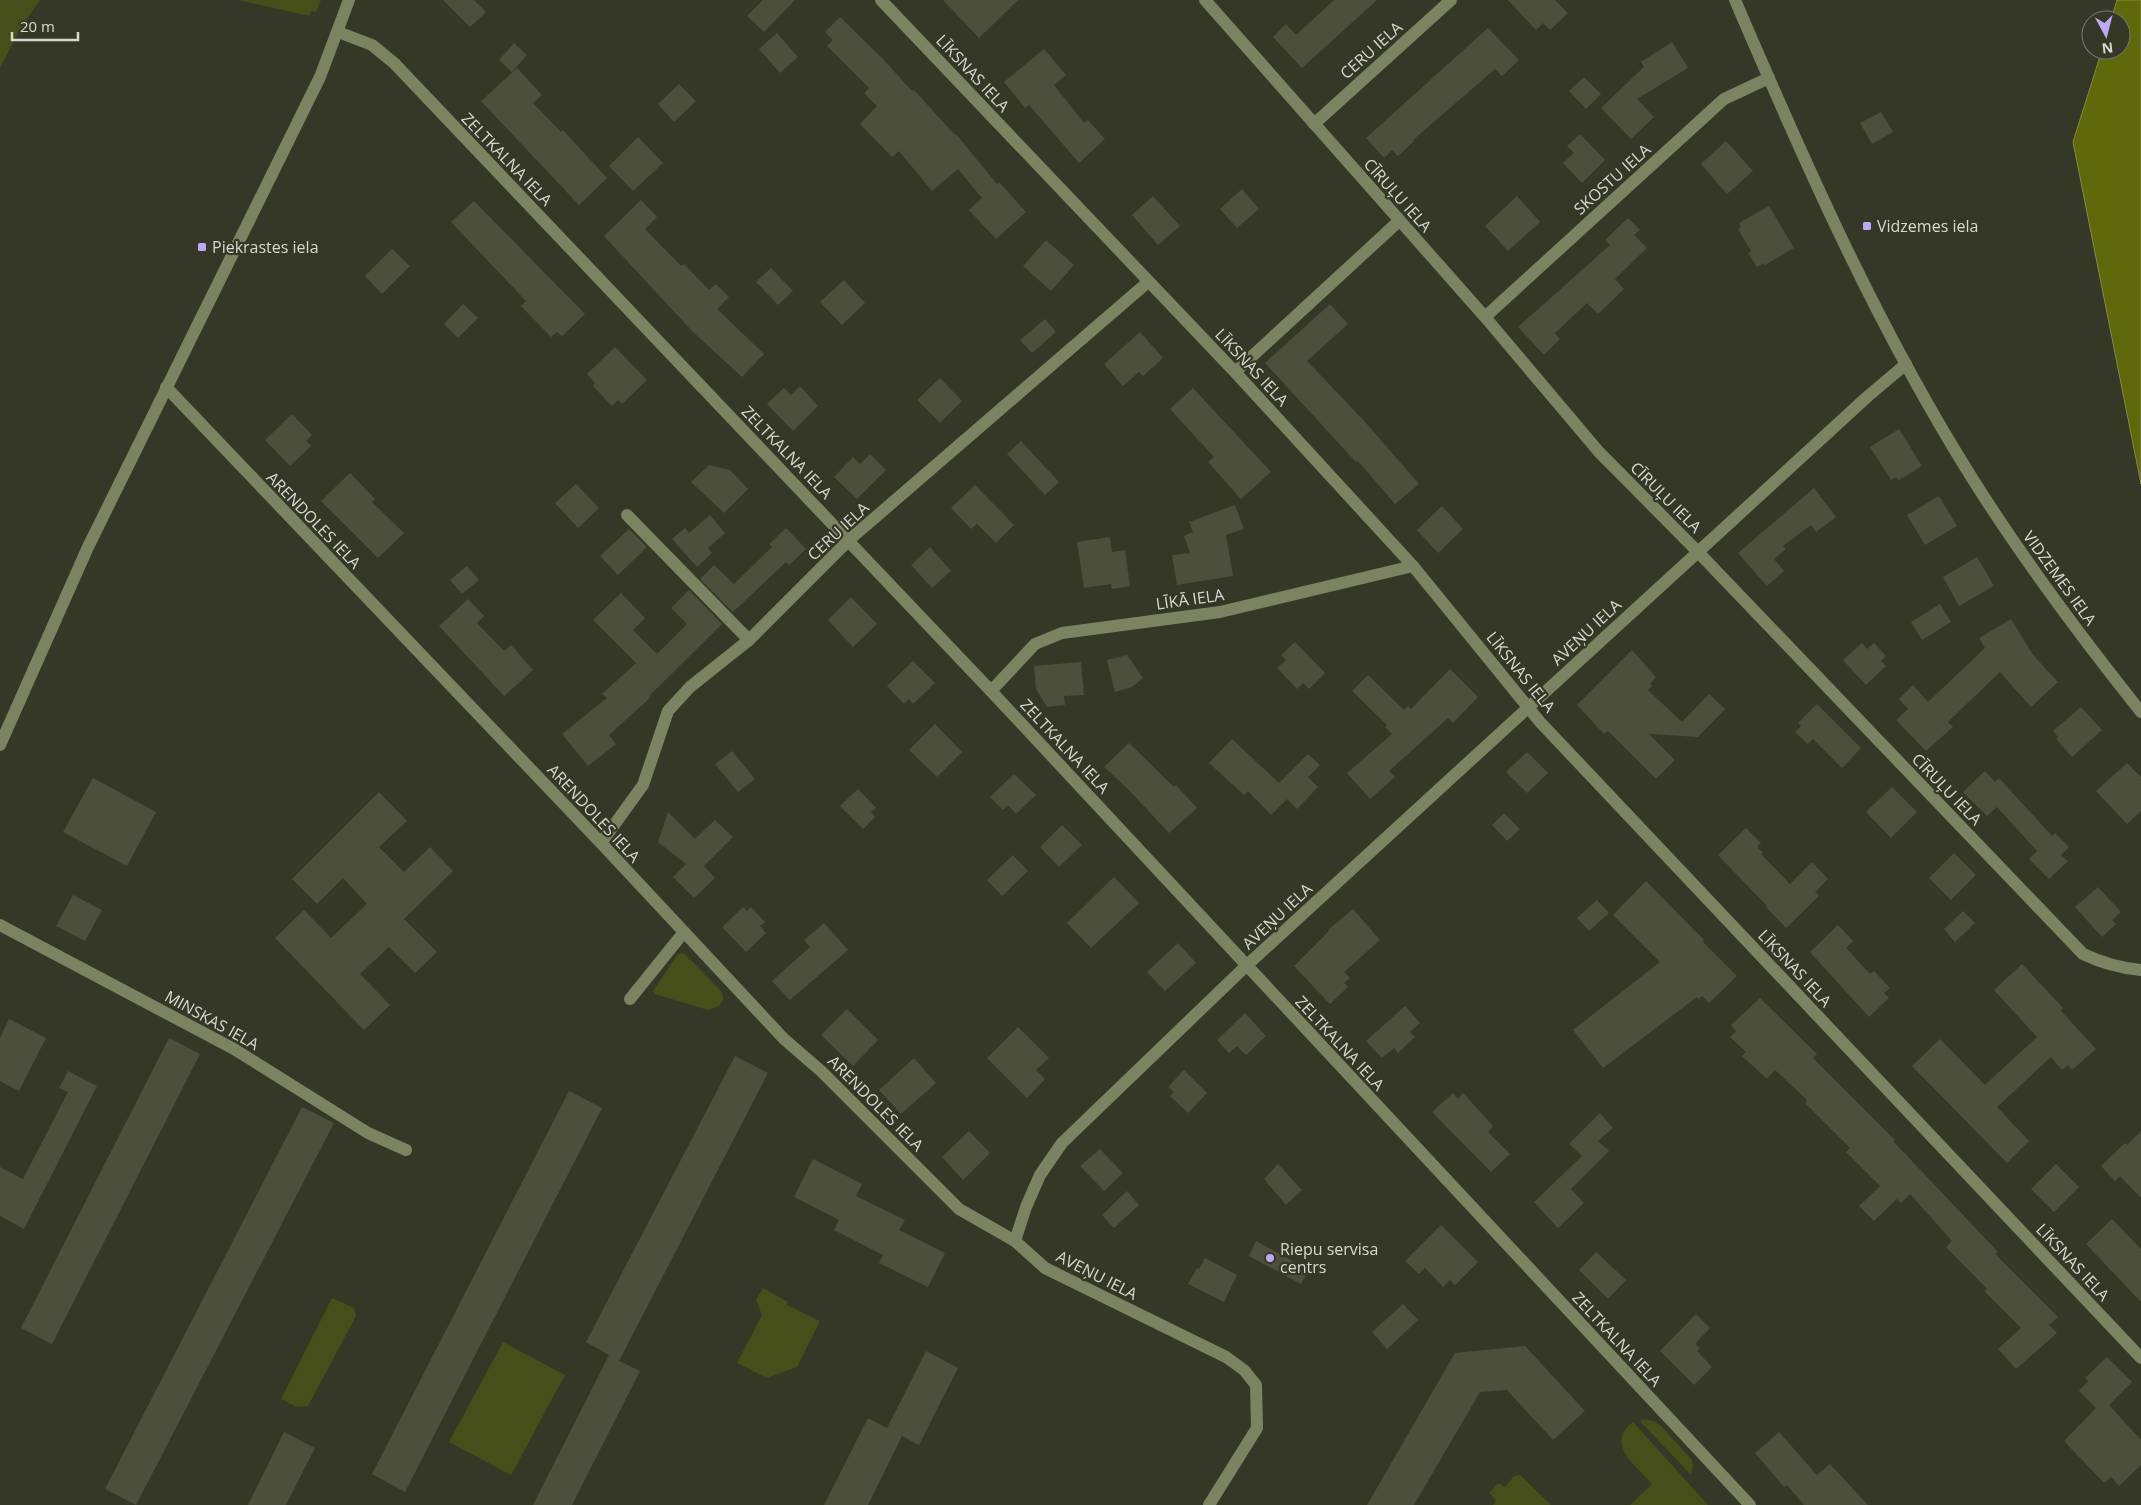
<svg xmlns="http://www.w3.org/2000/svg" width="2141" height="1505" font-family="'Open Sans',sans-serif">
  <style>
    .green { fill: #464e19 }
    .water { fill: #5e690b; stroke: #828b46 }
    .building { fill: #4b4f3c }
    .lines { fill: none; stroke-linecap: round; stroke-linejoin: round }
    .minor { stroke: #7c8361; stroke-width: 12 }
    .poi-dot { fill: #bea9f4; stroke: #353827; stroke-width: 2 }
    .labels { text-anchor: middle; stroke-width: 4.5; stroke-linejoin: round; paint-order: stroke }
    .street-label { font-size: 16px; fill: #d7d9ce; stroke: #353827 }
    .poi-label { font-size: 16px; fill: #d7d9ce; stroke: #353827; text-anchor: start }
  </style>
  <rect width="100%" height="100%" fill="#353827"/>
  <g class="green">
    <path d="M0 0H40L22 26 0 68Z"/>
    <path d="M239 0H321L316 12 312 11 309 16Z"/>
    <path d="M681 953 685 954 722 992 723 1000 719 1006 708 1010 655 994 653 991 677 955Z"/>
    <path d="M763 1288 788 1302 787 1305 820 1321 797 1367 767 1378 737 1363 762 1315 756 1300Z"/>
    <path d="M332 1298 354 1308 356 1316 308 1406 297 1407 281 1399Z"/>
    <path d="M503 1342 565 1375 511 1475 449 1442Z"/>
    <path d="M1644 1419 1654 1421 1660 1425 1692 1460 1693 1465 1691 1475 1640 1421Z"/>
    <path d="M1633 1422 1708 1505H1630L1652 1484C1637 1466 1604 1444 1633 1422Z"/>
    <path d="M1520 1475 1551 1505H1493L1496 1500 1489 1493 1498 1483 1505 1487 1514 1476Z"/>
  </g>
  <path class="water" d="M2117 0H2141V484L2073 142 2102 50H2121V20H2111Z"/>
  <g class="building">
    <path d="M443 0H474L486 12 470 27Z"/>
    <path d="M763 0H795L764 32 747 16Z"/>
    <path d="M943 0H1018L979 38Z"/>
    <path d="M1334 0H1377L1302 68 1273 37 1286 24 1296 35Z"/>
    <path d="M1508 0H1555L1568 13 1550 30 1543 23 1536 30Z"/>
    <path d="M840 17 883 59 912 91 914 90 955 135 956 134 997 184 999 182 1026 212 996 239 969 210 982 198 958 169 932 191 899 151 892 157 860 124 877 106 864 93 869 88 827 46 833 40 825 32Z"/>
    <path d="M1488 28 1519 60 1502 76 1495 69 1413 140 1414 141 1398 156 1392 150 1384 158 1366 138Z"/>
    <path d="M777 33 798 57 780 73 759 49Z"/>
    <path d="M1672 42 1688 68 1637 99 1654 117 1631 139 1601 108 1644 67 1641 62Z"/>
    <path d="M514 43 527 55 512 72 499 60Z"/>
    <path d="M1044 49 1066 75 1054 85 1084 123 1088 120 1105 139 1079 163 1029 105 1025 108 1004 82Z"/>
    <path d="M517 68 542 95 533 103 561 132 563 130 607 178 579 205 481 101Z"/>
    <path d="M1584 77 1601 94 1586 109 1569 91Z"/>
    <path d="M679 84 696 101 674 122 658 104Z"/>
    <path d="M1881 112 1893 132 1872 144 1860 123Z"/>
    <path d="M1580 134 1605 160 1582 183 1563 163 1574 153 1567 146Z"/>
    <path d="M638 137 663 163 633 191 609 166Z"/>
    <path d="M1726 141 1753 171 1727 194 1701 164Z"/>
    <path d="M1242 189 1259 209 1237 228 1220 209Z"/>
    <path d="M1153 196 1180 226 1158 245 1132 215Z"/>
    <path d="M1517 196 1540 222 1508 251 1485 226Z"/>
    <path d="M641 200 657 217 645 229 681 266 684 264 709 290 716 284 729 297 717 309 764 354 742 377 693 332 604 236Z"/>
    <path d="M474 201 585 314 562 336 557 332 551 337 521 306 526 301 451 222Z"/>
    <path d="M1769 206 1794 248 1765 265 1764 263 1757 267 1748 253 1751 251 1738 229 1741 227 1739 223Z"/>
    <path d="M1628 218 1640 230 1634 235 1647 248 1615 279 1624 289 1598 314 1587 303 1555 333 1560 339 1544 355 1518 327 1610 245 1605 240Z"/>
    <path d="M1046 240 1074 265 1051 291 1023 266Z"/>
    <path d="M392 249 410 266 382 294 365 276Z"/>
    <path d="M771 268 793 291 778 305 756 282Z"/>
    <path d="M844 280 865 303 842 325 820 302Z"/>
    <path d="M463 304 478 318 458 338 444 324Z"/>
    <path d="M1330 304 1348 324 1307 361 1366 423 1419 484 1395 504 1358 461 1356 462 1265 363Z"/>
    <path d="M1045 319 1056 332 1032 353 1020 340Z"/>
    <path d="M1140 332 1163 358 1143 376 1139 372 1123 386 1104 364Z"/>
    <path d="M615 347 647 380 622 404 618 400 612 406 593 386 595 383 587 374Z"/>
    <path d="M940 378 962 401 940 423 917 400Z"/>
    <path d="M800 386 818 406 793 431 767 404 784 388 791 395Z"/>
    <path d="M1193 388 1271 472 1241 499 1208 462 1214 457 1170 409Z"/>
    <path d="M292 414 312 435 306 441 311 446 290 466 265 440Z"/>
    <path d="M1899 429 1922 466 1899 480 1896 477 1891 480 1870 447Z"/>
    <path d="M1021 441 1059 482 1045 495 1007 454Z"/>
    <path d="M870 454 886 470 857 499 834 477 853 457 860 464Z"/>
    <path d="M709 465 730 470 748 489 724 513 691 482Z"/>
    <path d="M350 473 375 499 372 502 404 533 378 558 321 501Z"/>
    <path d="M576 484 599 508 578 528 555 503Z"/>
    <path d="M975 485 1014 525 996 543 977 524 971 529 951 508Z"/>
    <path d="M1814 488 1836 517 1816 532 1811 525 1783 546 1786 549 1774 559 1784 571 1767 586 1738 553Z"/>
    <path d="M1939 496 1957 526 1925 545 1907 515Z"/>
    <path d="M1235 505 1244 529 1226 535 1233 576 1177 585 1172 555 1190 553 1184 536 1193 532 1189 522Z"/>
    <path d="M1442 506 1463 529 1438 553 1417 530Z"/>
    <path d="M710 515 725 533 708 548 712 553 697 567 672 539 685 528 689 533Z"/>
    <path d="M786 528 806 549 789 565 786 562 733 612 700 579 714 565 734 584 772 547 769 544Z"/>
    <path d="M629 529 647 547 618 575 600 556Z"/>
    <path d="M1110 537 1112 552 1125 550 1130 586 1112 589 1111 584 1084 588 1077 542Z"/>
    <path d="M930 547 951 571 932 588 911 565Z"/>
    <path d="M1977 557 1994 586 1959 606 1943 577Z"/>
    <path d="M467 566 479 580 462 594 450 580Z"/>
    <path d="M689 590 722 624 649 696 650 698 609 735 616 744 588 766 562 734 607 698 602 694 636 663 593 620 621 593 645 618 633 630 657 654 687 624 671 608Z"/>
    <path d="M851 597 877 624 853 647 828 620Z"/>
    <path d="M468 599 484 616 477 623 504 651 511 645 533 670 504 696 439 626Z"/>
    <path d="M1940 604 1951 622 1922 640 1911 622Z"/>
    <path d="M2011 619 2033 655 2058 682 2031 707 2000 672 1948 722 1953 727 1926 751 1896 720 1908 709 1899 699 1913 685 1928 702 1985 648 1979 638Z"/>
    <path d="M1295 642 1325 673 1309 689 1303 683 1297 689 1277 668 1286 660 1281 655Z"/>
    <path d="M1862 643 1867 649 1874 643 1886 656 1881 661 1886 666 1866 685 1843 660Z"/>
    <path d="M1632 650 1656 677 1650 684 1652 686 1648 690 1682 722 1709 694 1725 709 1698 737 1649 734 1675 760 1656 779 1608 731 1604 734 1577 705Z"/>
    <path d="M1127 655 1143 678 1132 687 1115 692 1107 660Z"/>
    <path d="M913 661 935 683 913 704 909 699 904 704 887 686Z"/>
    <path d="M1081 662 1084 695 1064 696 1065 705 1047 707 1036 689 1034 666Z"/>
    <path d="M1450 669 1478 697 1453 723 1448 718 1389 771 1395 777 1370 799 1347 773 1392 734 1385 727 1387 725 1352 691 1368 675 1404 710 1408 706 1411 709Z"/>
    <path d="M1817 704 1861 748 1842 768 1813 739 1808 744 1795 732 1801 726 1798 723Z"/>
    <path d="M2081 707 2102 730 2072 757 2056 739 2058 737 2053 731Z"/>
    <path d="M935 724 962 752 937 777 909 750Z"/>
    <path d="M1232 739 1279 783 1308 754 1320 765 1308 777 1318 787 1297 809 1287 799 1271 815 1248 791 1244 795 1209 763Z"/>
    <path d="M1129 743 1174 787 1176 785 1197 808 1169 833 1127 788 1104 767Z"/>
    <path d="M732 751 755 779 738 792 715 764Z"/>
    <path d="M1527 752 1548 773 1527 793 1506 772Z"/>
    <path d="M2127 763 2141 777V811L2127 824 2096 791Z"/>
    <path d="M1985 771 1995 782 1999 778 2052 836 2055 833 2069 847 2061 855 2068 861 2049 879 2029 859 2037 851 1997 807 1987 816 1963 792Z"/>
    <path d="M1014 774 1036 795 1016 814 1008 805 1003 810 990 797Z"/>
    <path d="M93 778 156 812 127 866 63 832Z"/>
    <path d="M1892 787 1917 812 1891 838 1866 812Z"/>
    <path d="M858 789 876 808 871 812 875 817 863 829 840 806Z"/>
    <path d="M379 792 407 821 379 847 404 872 430 847 453 871 404 919 437 952 415 973 389 947 360 974 390 1005 364 1030 275 938 304 910 331 938 367 904 343 878 317 904 292 879Z"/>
    <path d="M668 812 695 839 715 820 733 837 704 866 715 878 694 898 673 877 686 864 658 842Z"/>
    <path d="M1504 813 1520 829 1507 841 1492 825Z"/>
    <path d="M1062 825 1082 845 1059 867 1040 847Z"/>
    <path d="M1746 828 1761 843 1757 847 1763 853 1761 854 1790 884 1812 862 1828 879 1815 892 1819 896 1786 928 1766 907 1767 906 1718 855Z"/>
    <path d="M1954 853 1976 875 1951 900 1929 878Z"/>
    <path d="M1013 855 1028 871 1002 896 987 880Z"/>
    <path d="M1114 877 1139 903 1091 948 1067 923Z"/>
    <path d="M1646 881 1704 940 1703 942 1737 976 1709 1003 1702 996 1699 999 1697 997 1603 1068 1573 1030 1660 962 1613 915Z"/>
    <path d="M2098 887 2121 912 2112 920 2116 924 2102 937 2075 907Z"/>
    <path d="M73 895 102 910 85 941 56 926Z"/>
    <path d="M1597 900 1609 913 1589 931 1577 918Z"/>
    <path d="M743 907 747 911 751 907 765 922 760 926 766 933 746 952 722 927Z"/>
    <path d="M1353 909 1380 940 1344 972 1350 978 1344 983 1348 987 1330 1004 1294 966 1329 931 1328 930Z"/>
    <path d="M1963 911 1975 923 1955 942 1944 929Z"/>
    <path d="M824 923 848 950 790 1000 772 981 810 947 804 940Z"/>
    <path d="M1838 925 1853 941 1846 948 1870 974 1874 971 1890 988 1884 993 1889 998 1869 1017 1810 952Z"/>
    <path d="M1178 943 1196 963 1165 991 1147 972Z"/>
    <path d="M2022 964 2063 1008 2061 1011 2096 1049 2072 1070 2068 1065 2062 1070 2051 1057 1997 1107 2029 1141 2007 1163 1912 1066 1940 1039 1985 1085 2037 1037 1994 990Z"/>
    <path d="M1760 998 1817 1054 1813 1058 1895 1140 1893 1141 1998 1252 1995 1254 2058 1317 2049 1325 2057 1333 2016 1369 1998 1349 2021 1328 1984 1291 1987 1289 1946 1247 1952 1241 1910 1194 1901 1203 1897 1199 1874 1221 1859 1206 1880 1186 1846 1152 1850 1148 1805 1103 1807 1100 1775 1070 1767 1079 1742 1056 1746 1052 1730 1037 1736 1031 1731 1025Z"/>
    <path d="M1405 1006 1420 1023 1410 1032 1415 1037 1398 1053 1394 1048 1382 1058 1366 1041Z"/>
    <path d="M847 1009 878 1040 853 1066 821 1035Z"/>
    <path d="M1245 1013 1266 1036 1246 1055 1237 1046 1229 1053 1217 1040Z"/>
    <path d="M9 1019 46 1038 19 1091 0 1081V1038Z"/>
    <path d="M1018 1027 1049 1058 1036 1070 1045 1079 1027 1098 987 1058Z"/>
    <path d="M169 1038 200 1054 52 1344 21 1328Z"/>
    <path d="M735 1056 768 1073 619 1361 640 1371 572 1505H533L609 1355 586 1342Z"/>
    <path d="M914 1058 936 1083 901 1114 879 1090Z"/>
    <path d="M1184 1070 1207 1093 1188 1113 1170 1096 1174 1092 1168 1087Z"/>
    <path d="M68 1071 97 1086 24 1229 0 1216V1167L23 1179 68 1092 59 1088Z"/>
    <path d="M569 1091 602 1108 405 1492 372 1474Z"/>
    <path d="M1453 1093 1458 1099 1463 1093 1493 1126 1488 1132 1510 1154 1491 1172 1432 1112Z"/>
    <path d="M302 1107 334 1123 136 1505 105 1489Z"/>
    <path d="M1600 1113 1613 1128 1598 1141 1609 1151 1571 1189 1584 1203 1558 1228 1534 1202 1582 1156 1569 1144Z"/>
    <path d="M969 1131 990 1153 963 1180 942 1157Z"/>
    <path d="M2141 1131V1198L2120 1176 2115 1181 2101 1166 2125 1143 2127 1145Z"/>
    <path d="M1100 1149 1123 1173 1104 1191 1080 1166Z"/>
    <path d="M813 1159 862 1184 856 1196 905 1220 899 1230 945 1253 928 1287 879 1263 883 1255 834 1230 839 1220 794 1197Z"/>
    <path d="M1278 1164 1302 1190 1286 1205 1264 1179Z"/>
    <path d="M2056 1164 2079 1187 2054 1212 2031 1189Z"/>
    <path d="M1127 1191 1139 1205 1114 1228 1102 1215Z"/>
    <path d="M2112 1219 2141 1249V1302L2086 1244Z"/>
    <path d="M1441 1225 1478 1262 1455 1285 1450 1280 1443 1287 1425 1268 1419 1274 1405 1261Z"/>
    <path d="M1256 1241 1309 1270 1301 1284 1249 1256Z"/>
    <path d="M1596 1252 1626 1280 1608 1299 1579 1270Z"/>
    <path d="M1205 1258 1237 1275 1224 1302 1188 1284 1197 1268 1199 1269Z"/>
    <path d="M1403 1304 1418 1320 1387 1349 1372 1332Z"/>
    <path d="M1696 1314 1710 1328 1695 1344 1700 1348 1697 1351 1712 1367 1694 1385 1660 1351Z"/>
    <path d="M1525 1346 1585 1411 1553 1440 1507 1390 1480 1392 1414 1505H1367L1455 1353Z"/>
    <path d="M926 1351 958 1368 919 1445 902 1436 868 1505H824L868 1418 887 1428Z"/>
    <path d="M2107 1357 2132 1382 2109 1405 2141 1440V1465L2119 1486 2111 1477 2104 1483 2064 1441 2096 1408 2079 1391 2088 1381 2085 1378Z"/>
    <path d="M284 1432 315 1448 286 1505H248Z"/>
    <path d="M1779 1432 1817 1475 1830 1464 1868 1505H1804L1787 1485 1784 1487 1755 1453Z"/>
  </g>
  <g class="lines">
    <g class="minor">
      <path d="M881 0 1235 372 1413 566 1540 722 2141 1358"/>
      <path d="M1205 0 1485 317 1599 452 1698 552 2083 954C2102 963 2120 968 2141 970"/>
      <path d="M1735 0C1805 163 1877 327 1972 478 2023 559 2081 637 2141 712"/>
      <path d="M338 32 372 45 394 63 991 691 1750 1505"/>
      <path d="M1314 124 1451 0"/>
      <path d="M1485 317 1724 99 1769 78"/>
      <path d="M1235 372 1399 221"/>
      <path d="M166 387 601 843 784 1039 821 1071 959 1209 1015 1241"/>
      <path d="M627 515 749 640"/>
      <path d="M991 691 1035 644 1062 633 1220 612 1413 566"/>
      <path d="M0 745 88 547 320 77 349 0"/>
      <path d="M601 843 643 785 668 711 690 687 749 640 849 540 1148 282"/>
      <path d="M0 925 234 1049 368 1133 406 1150"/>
      <path d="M630 999 684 932"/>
      <path d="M1209 1505 1257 1428 1256 1385 1244 1370 1226 1357 1045 1268 1015 1241 1026 1207 1040 1175 1062 1143 1246 966 1698 552 1867 397 1906 364"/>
    </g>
  </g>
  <g class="poi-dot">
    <rect x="1862" y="221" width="10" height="10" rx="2.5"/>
    <rect x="197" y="242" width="10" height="10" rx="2.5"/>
    <circle cx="1270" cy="1258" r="5"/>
  </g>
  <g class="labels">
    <g class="street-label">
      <text transform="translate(1371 50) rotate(-42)" y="6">CERU IELA</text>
      <text transform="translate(973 73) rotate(47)" y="6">LĪKSNAS IELA</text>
      <text transform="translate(507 159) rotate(46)" y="6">ZELTKALNA IELA</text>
      <text transform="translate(1612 179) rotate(-42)" y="6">SKOSTU IELA</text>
      <text transform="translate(1398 195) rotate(48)" y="6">CĪRUĻU IELA</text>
      <text transform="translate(1252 367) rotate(47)" y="6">LĪKSNAS IELA</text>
      <text transform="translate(787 452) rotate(46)" y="6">ZELTKALNA IELA</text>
      <text transform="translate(1666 497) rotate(45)" y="6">CĪRUĻU IELA</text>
      <text transform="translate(314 520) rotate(46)" y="6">ARENDOLES IELA</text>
      <text transform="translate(838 531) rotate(-43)" y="6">CERU IELA</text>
      <text transform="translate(2060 578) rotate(54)" y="6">VIDZEMES IELA</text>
      <text transform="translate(1190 599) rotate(-8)" y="6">LĪKĀ IELA</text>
      <text transform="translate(1586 632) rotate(-43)" y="6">AVEŅU IELA</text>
      <text transform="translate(1521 672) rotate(51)" y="6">LĪKSNAS IELA</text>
      <text transform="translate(1065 746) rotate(47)" y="6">ZELTKALNA IELA</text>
      <text transform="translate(1947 789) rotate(46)" y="6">CĪRUĻU IELA</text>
      <text transform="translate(594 813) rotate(47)" y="6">ARENDOLES IELA</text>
      <text transform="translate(1277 916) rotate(-43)" y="6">AVEŅU IELA</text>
      <text transform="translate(1795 968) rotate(47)" y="6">LĪKSNAS IELA</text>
      <text transform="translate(212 1020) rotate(29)" y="6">MINSKAS IELA</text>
      <text transform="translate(1340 1043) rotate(47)" y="6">ZELTKALNA IELA</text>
      <text transform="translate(876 1103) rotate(45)" y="6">ARENDOLES IELA</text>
      <text transform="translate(2073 1262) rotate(47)" y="6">LĪKSNAS IELA</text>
      <text transform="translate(1097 1275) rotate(27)" y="6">AVEŅU IELA</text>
      <text transform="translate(1617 1339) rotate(47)" y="6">ZELTKALNA IELA</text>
    </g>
    <g class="poi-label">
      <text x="1877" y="232">Vidzemes iela</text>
      <text x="212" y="253">Piekrastes iela</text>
      <text x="1280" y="1255">Riepu servisa<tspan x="1280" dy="18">centrs</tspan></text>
    </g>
  </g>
  <g transform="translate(2106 35) rotate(173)"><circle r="24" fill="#353827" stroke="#76786a"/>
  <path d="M0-4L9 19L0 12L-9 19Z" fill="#bea9f4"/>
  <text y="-8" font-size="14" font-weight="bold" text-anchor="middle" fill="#d7d9ce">N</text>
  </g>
  <path d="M12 32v8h66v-8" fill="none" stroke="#d7d9ce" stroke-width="2.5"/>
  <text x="20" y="32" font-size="15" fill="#d7d9ce" stroke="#353827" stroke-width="4" paint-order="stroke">20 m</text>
</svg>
